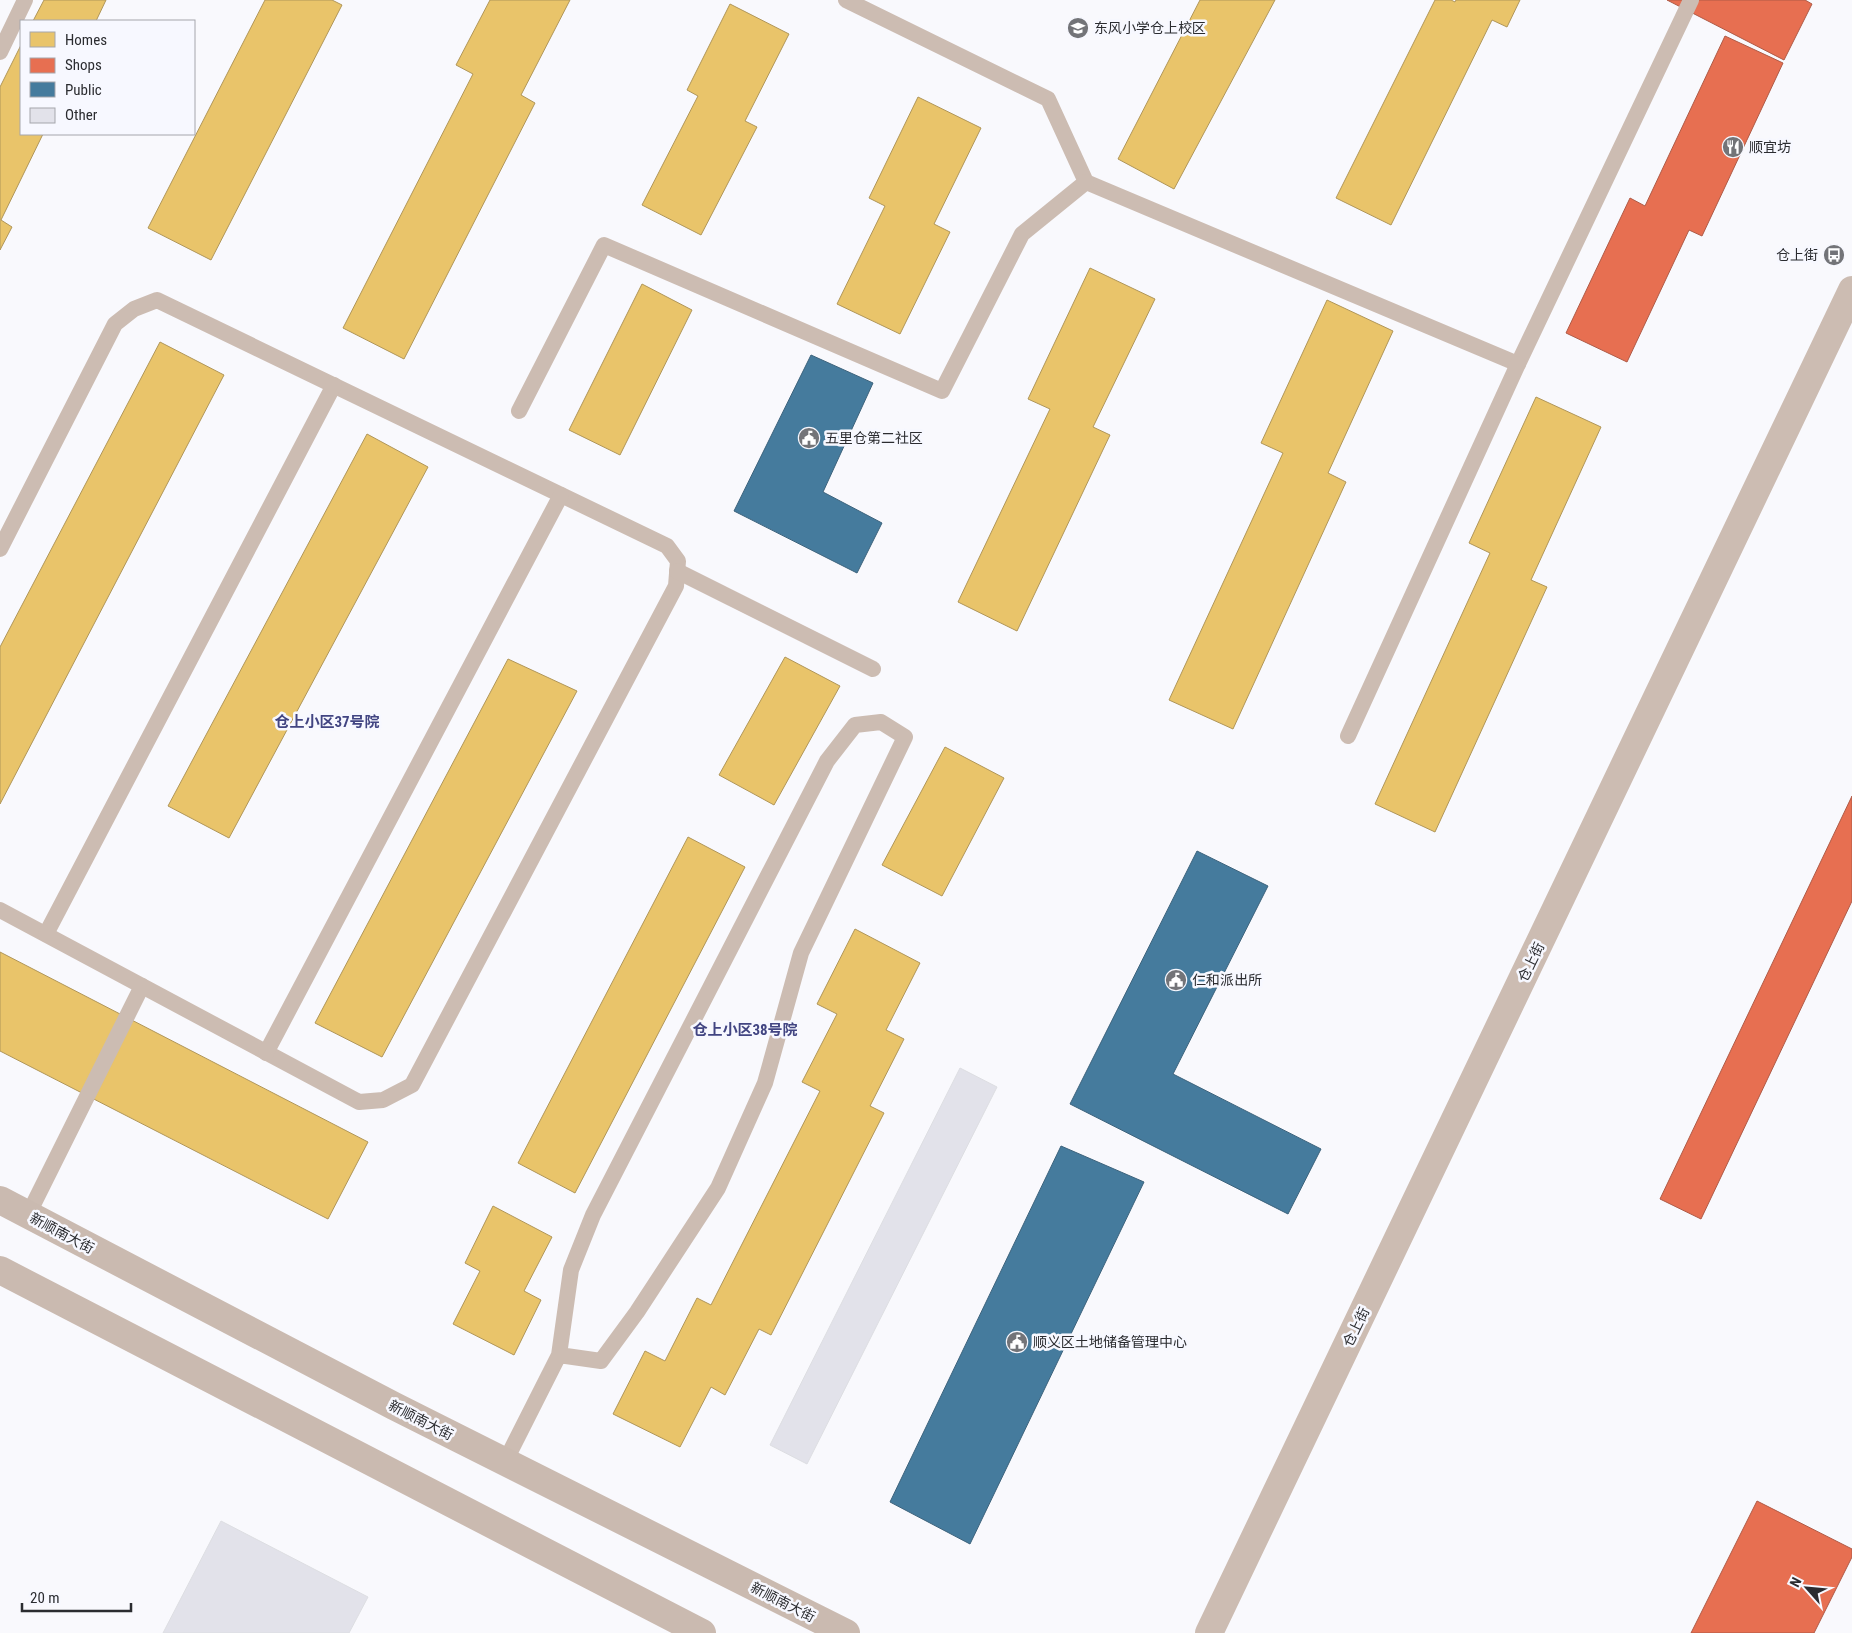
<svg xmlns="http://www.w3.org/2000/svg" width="1852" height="1633" font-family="'Roboto Condensed','Noto Sans SC',sans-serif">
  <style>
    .homes { fill: #e9c46a; stroke: #b09659 }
    .shops { fill: #e76f51; stroke: #af5b47 }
    .public { fill: #457b9d; stroke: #3d637c }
    .building { fill: #e2e2ea; stroke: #dddee2 }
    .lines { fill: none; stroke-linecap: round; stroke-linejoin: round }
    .service { stroke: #ccbcb2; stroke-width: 16 }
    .tertiary { stroke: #ccbcb2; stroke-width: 28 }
    .secondary { stroke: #cabab0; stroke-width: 28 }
    .labels { text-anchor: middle; stroke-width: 5; stroke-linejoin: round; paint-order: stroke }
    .poi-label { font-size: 14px; fill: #2b2c30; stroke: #f7f8ff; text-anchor: start }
    .street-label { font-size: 14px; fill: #2b2c30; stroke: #f7f8ff }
    .neighbourhood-label { font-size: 15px; font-weight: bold; fill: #424582; stroke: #f7f8ff }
  </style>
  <rect width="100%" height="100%" fill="#f9f9fd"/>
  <g class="homes">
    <path d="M44 0H106L96 21H33Z"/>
    <path d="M265 0H332L342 5 211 260 148 228Z"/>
    <path d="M490 0H570L521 95 535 103 404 359 343 328 473 74 456 65Z"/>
    <path d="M1200 0H1275L1174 189 1118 159Z"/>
    <path d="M1435 0H1451L1455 2 1456 0H1520L1507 27 1492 20 1391 225 1336 198Z"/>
    <path d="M730 4 789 34 745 121 757 127 701 235 642 205 698 96 687 90Z"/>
    <path d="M21 45V134H43L1 220 12 227 0 250V87Z"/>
    <path d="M918 97 981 128 934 224 950 232 900 334 837 304 885 206 869 198Z"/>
    <path d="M1090 268 1155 299 1093 427 1110 435 1017 631 958 602 1050 409 1028 399Z"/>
    <path d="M642 284 692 310 620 455 569 430Z"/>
    <path d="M1327 300 1393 331 1328 473 1346 482 1233 729 1169 700 1283 453 1261 443Z"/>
    <path d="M160 342 224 375 0 804V647Z"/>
    <path d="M1536 397 1601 427 1531 580 1547 587 1435 832 1375 804 1490 553 1469 543Z"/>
    <path d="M367 434 428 467 229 838 168 806Z"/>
    <path d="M785 657 840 686 774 805 719 775Z"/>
    <path d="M508 659 577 691 382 1057 315 1023Z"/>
    <path d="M945 747 1004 778 942 896 882 865Z"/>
    <path d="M688 837 745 867 575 1193 518 1163Z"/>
    <path d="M855 929 920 963 886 1030 904 1039 870 1106 884 1113 771 1335 759 1329 725 1395 711 1387 680 1447 613 1414 645 1351 665 1361 697 1298 711 1305 820 1091 802 1082 837 1014 817 1004Z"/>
    <path d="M0 952 368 1142 328 1219 0 1051Z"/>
    <path d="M493 1206 552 1237 524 1291 541 1300 514 1355 453 1324 480 1271 465 1263Z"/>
  </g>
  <g class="shops">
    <path d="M1667 0H1805L1812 4 1784 60Z"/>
    <path d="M1725 36 1783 63 1702 236 1689 230 1627 362 1566 333 1630 198 1645 206Z"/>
    <path d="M1852 796V901L1701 1219 1660 1199Z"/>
    <path d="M1757 1501 1852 1549V1557L1814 1633H1691Z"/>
  </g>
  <g class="public">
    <path d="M811 355 873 383 823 492 882 523 857 573 734 511Z"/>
    <path d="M1197 851 1268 886 1173 1074 1321 1149 1288 1214 1070 1104Z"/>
    <path d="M1061 1146 1144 1182 970 1544 890 1502Z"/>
  </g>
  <g class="building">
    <path d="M960 1068 997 1087 807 1464 770 1445Z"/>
    <path d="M221 1521 368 1597 349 1633H163Z"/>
  </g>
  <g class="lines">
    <g class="service">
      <path d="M846 0 1048 99 1086 182 1518 364 1691 0"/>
      <path d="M0 52 25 0"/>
      <path d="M519 411 604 245 942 391 1022 234 1086 182"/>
      <path d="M0 549 115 324 134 309 157 300 667 546 678 561 676 586 412 1085 383 1100 359 1102 0 910"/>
      <path d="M677 571 873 669"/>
      <path d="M1348 736 1518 364"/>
      <path d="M46 934 334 385"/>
      <path d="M266 1053 561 495"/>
      <path d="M28 1215 142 986"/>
      <path d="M505 1462 559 1355 571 1270 593 1215 827 761 855 725 881 722 905 737 801 953 765 1083 718 1188 637 1312 601 1361 559 1355"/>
    </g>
    <path class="tertiary" d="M1209 1633 1852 290"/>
    <g class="secondary">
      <path d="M0 1200 394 1406 846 1633"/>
      <path d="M0 1270 702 1633"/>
    </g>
  </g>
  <defs>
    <g id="school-disc" transform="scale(1.125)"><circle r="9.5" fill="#737478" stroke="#f7f8ff"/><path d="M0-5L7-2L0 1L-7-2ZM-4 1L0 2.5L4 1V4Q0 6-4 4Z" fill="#fff"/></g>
    <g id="restaurant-disc" transform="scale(1.125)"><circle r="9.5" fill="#737478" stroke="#f7f8ff"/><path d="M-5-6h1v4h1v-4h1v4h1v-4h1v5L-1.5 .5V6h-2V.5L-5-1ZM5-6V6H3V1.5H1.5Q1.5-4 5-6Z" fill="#fff"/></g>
    <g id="bus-disc" transform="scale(1.125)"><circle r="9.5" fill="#737478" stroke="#f7f8ff"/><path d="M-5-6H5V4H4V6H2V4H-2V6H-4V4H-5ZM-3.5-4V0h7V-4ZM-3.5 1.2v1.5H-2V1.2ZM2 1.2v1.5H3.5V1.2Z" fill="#fff"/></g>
    <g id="civic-disc" transform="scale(1.125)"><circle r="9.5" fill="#737478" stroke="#f7f8ff"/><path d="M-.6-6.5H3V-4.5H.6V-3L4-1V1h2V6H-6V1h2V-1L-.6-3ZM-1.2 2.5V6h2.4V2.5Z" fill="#fff"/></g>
  </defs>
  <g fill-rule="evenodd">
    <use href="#school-disc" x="1078" y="28"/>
    <use href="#restaurant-disc" x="1733" y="147"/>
    <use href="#bus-disc" x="1834" y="255"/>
    <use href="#civic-disc" x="809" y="438"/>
    <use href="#civic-disc" x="1176" y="980"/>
    <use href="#civic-disc" x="1017" y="1342"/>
  </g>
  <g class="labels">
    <g class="poi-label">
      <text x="1094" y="33">东风小学仓上校区</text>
      <text x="1749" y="152">顺宜坊</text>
      <text x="1818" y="260" text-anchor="end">仓上街</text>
      <text x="825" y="443">五里仓第二社区</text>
      <text x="1192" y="985">仁和派出所</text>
      <text x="1033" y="1347">顺义区土地储备管理中心</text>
    </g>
    <g class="street-label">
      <text transform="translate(1531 962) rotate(-64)" y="5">仓上街</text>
      <text transform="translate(62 1233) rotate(28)" y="5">新顺南大街</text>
      <text transform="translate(1356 1327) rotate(-64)" y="5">仓上街</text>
      <text transform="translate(421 1420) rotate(27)" y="5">新顺南大街</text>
      <text transform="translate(783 1602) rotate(27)" y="5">新顺南大街</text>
    </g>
    <g class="neighbourhood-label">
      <text x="327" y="727">仓上小区37号院</text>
      <text x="745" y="1035">仓上小区38号院</text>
    </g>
  </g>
  <rect x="20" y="20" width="175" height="115" fill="#f7f8ff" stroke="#a5a6ac"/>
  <rect x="30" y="32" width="25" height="15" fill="#e9c46a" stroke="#a5a6ac"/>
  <text x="65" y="45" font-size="15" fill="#2b2c30">Homes</text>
  <rect x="30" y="58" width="25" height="15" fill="#e76f51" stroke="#a5a6ac"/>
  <text x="65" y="70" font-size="15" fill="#2b2c30">Shops</text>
  <rect x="30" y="82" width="25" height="15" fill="#457b9d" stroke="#a5a6ac"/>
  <text x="65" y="95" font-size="15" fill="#2b2c30">Public</text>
  <rect x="30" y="108" width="25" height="15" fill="#e2e2ea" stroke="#a5a6ac"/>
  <text x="65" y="120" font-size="15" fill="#2b2c30">Other</text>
  <g transform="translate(1807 1588) rotate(297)" stroke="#f7f8ff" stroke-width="4" paint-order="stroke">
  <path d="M0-4L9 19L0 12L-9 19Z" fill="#2b2c30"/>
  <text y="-8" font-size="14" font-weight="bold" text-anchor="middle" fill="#2b2c30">N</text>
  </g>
  <path d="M22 1603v8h109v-8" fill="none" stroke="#2b2c30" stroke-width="2.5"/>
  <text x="30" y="1603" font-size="15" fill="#2b2c30" stroke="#f7f8ff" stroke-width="4" paint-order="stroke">20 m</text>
</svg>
